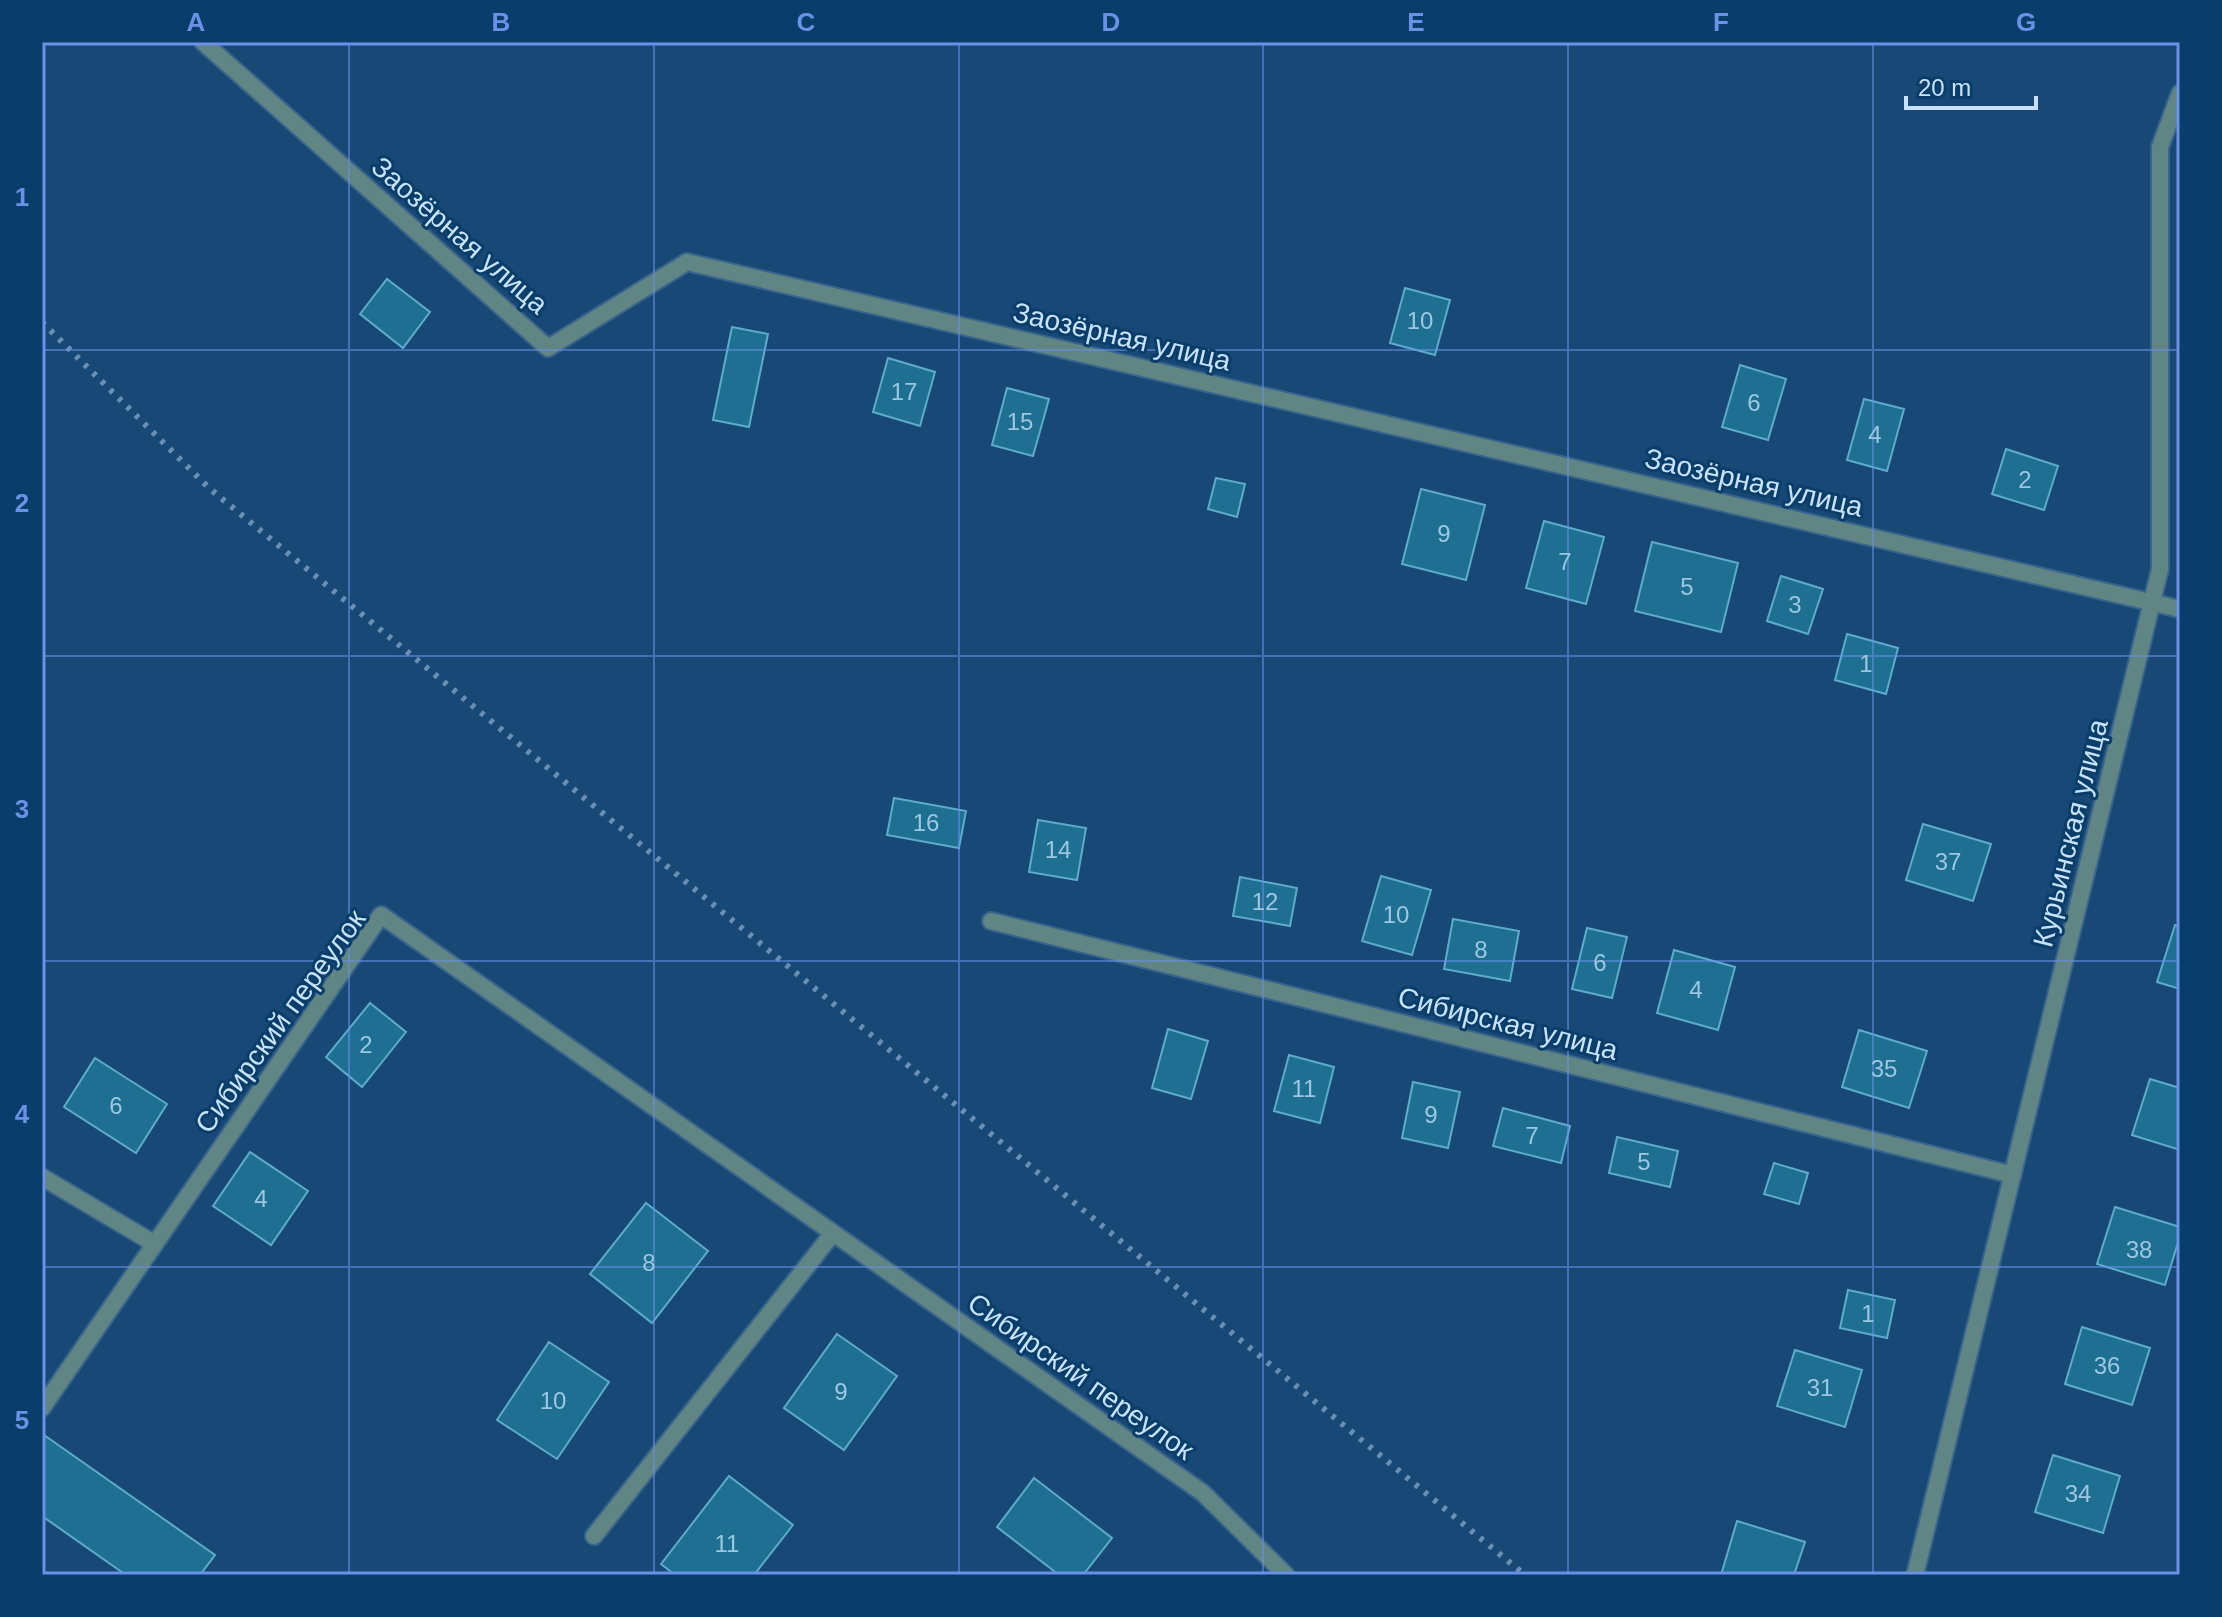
<svg xmlns="http://www.w3.org/2000/svg" width="2222" height="1617" font-family="Arial,sans-serif">
  <style>
    .building { fill: #1d7091; stroke: #5eabce; stroke-width: 2 }
    .lines { fill: none; stroke-linecap: round; stroke-linejoin: round }
    .minor-casing { stroke: #38658e; stroke-width: 20 }
    .minor { stroke: #618582; stroke-width: 16 }
    .rail { stroke: #698fb4; stroke-width: 6; stroke-dasharray: 4 8; stroke-linecap: butt }
    .grid { fill: none; stroke: #6a91e8; stroke-width: 2; stroke-opacity: 0.55 }
    .labels { text-anchor: middle; stroke-width: 6; stroke-linejoin: round; paint-order: stroke }
    .number-label { font-size: 24px; fill: #9dc6e1 }
    .street-label { font-size: 28px; fill: #c8e2fc; stroke: #0a3e6a }
    .neatline { fill: none; stroke: #6a91e8; stroke-width: 3 }
    .grid-label { font-size: 26px; text-anchor: middle; font-weight: bold; fill: #6a91e8 }
  </style>
  <rect width="100%" height="100%" fill="#184976"/>
  <g class="building">
    <path d="M387 279 430 312 403 348 360 314Z"/>
    <path d="M1405 288 1450 300 1435 355 1390 343Z"/>
    <path d="M732 327 768 334 749 427 713 420Z"/>
    <path d="M888 358 935 372 920 426 873 412Z"/>
    <path d="M1740 365 1786 379 1768 440 1722 427Z"/>
    <path d="M1007 388 1049 399 1033 456 992 445Z"/>
    <path d="M1864 399 1904 409 1887 471 1847 460Z"/>
    <path d="M2006 449 2058 466 2044 510 1992 494Z"/>
    <path d="M1216 478 1245 484 1237 517 1208 509Z"/>
    <path d="M1421 489 1485 505 1466 580 1402 564Z"/>
    <path d="M1544 521 1604 537 1586 604 1526 588Z"/>
    <path d="M1652 542 1738 563 1721 632 1635 611Z"/>
    <path d="M1781 576 1823 589 1808 634 1767 621Z"/>
    <path d="M1847 634 1898 648 1886 694 1835 680Z"/>
    <path d="M894 798 966 811 959 848 887 835Z"/>
    <path d="M1038 820 1086 828 1077 880 1029 872Z"/>
    <path d="M1923 824 1991 844 1973 901 1906 880Z"/>
    <path d="M1381 876 1431 890 1412 955 1362 941Z"/>
    <path d="M1240 877 1297 888 1290 926 1233 916Z"/>
    <path d="M1453 919 1519 931 1510 981 1444 969Z"/>
    <path d="M2175 925 2180 927V989L2157 982Z"/>
    <path d="M1587 928 1627 937 1612 998 1572 989Z"/>
    <path d="M1674 950 1735 967 1718 1030 1657 1013Z"/>
    <path d="M370 1003 406 1032 362 1087 326 1057Z"/>
    <path d="M1168 1029 1208 1041 1191 1099 1152 1088Z"/>
    <path d="M1859 1030 1927 1051 1909 1108 1842 1087Z"/>
    <path d="M1289 1055 1334 1067 1320 1123 1274 1111Z"/>
    <path d="M95 1058 167 1104 136 1153 64 1107Z"/>
    <path d="M2150 1079 2180 1088V1150L2132 1135Z"/>
    <path d="M1413 1082 1460 1092 1448 1148 1402 1138Z"/>
    <path d="M1503 1108 1570 1126 1561 1163 1493 1146Z"/>
    <path d="M1617 1137 1678 1151 1670 1187 1609 1173Z"/>
    <path d="M250 1152 308 1191 271 1245 213 1206Z"/>
    <path d="M1774 1163 1808 1173 1799 1204 1764 1194Z"/>
    <path d="M646 1203 708 1251 652 1323 590 1274Z"/>
    <path d="M2115 1207 2180 1227V1236L2165 1285 2097 1264Z"/>
    <path d="M1848 1290 1895 1300 1887 1338 1840 1328Z"/>
    <path d="M2082 1327 2150 1348 2132 1405 2065 1384Z"/>
    <path d="M837 1334 897 1376 844 1450 784 1408Z"/>
    <path d="M549 1342 609 1382 557 1459 497 1420Z"/>
    <path d="M1795 1350 1862 1370 1845 1427 1777 1406Z"/>
    <path d="M44 1435 215 1555 200 1575H126L42 1516V1438Z"/>
    <path d="M2053 1455 2120 1476 2103 1533 2035 1512Z"/>
    <path d="M729 1476 793 1525 754 1575H675L661 1564Z"/>
    <path d="M1034 1478 1112 1538 1083 1575H1059L997 1527Z"/>
    <path d="M1737 1521 1805 1542 1794 1575H1721Z"/>
  </g>
  <g class="lines">
    <g class="minor-casing">
      <g id="minor">
        <path d="M203 42 548 348 687 262 2180 609"/>
        <path d="M991 921 2013 1175"/>
        <path d="M42 1177 155 1244"/>
        <path d="M42 1408 381 915 1203 1493 1286 1575"/>
        <path d="M594 1536 833 1233"/>
        <path d="M1915 1575 2160 569V147L2180 93"/>
      </g>
    </g>
    <use href="#minor" class="minor"/>
    <path class="rail" d="M42 322 209 488 1525 1575"/>
  </g>
  <path class="grid" d="M349 42V1575M654 42V1575M959 42V1575M1263 42V1575M1568 42V1575M1873 42V1575M42 350H2180M42 656H2180M42 961H2180M42 1267H2180"/>
  <g class="labels">
    <g class="number-label">
      <text x="1420" y="329">10</text>
      <text x="904" y="400">17</text>
      <text x="1754" y="411">6</text>
      <text x="1020" y="430">15</text>
      <text x="1875" y="443">4</text>
      <text x="2025" y="488">2</text>
      <text x="1444" y="542">9</text>
      <text x="1565" y="570">7</text>
      <text x="1687" y="595">5</text>
      <text x="1795" y="613">3</text>
      <text x="1866" y="672">1</text>
      <text x="926" y="831">16</text>
      <text x="1058" y="858">14</text>
      <text x="1948" y="870">37</text>
      <text x="1265" y="910">12</text>
      <text x="1396" y="923">10</text>
      <text x="1481" y="958">8</text>
      <text x="1600" y="971">6</text>
      <text x="1696" y="998">4</text>
      <text x="366" y="1053">2</text>
      <text x="1884" y="1077">35</text>
      <text x="1304" y="1097">11</text>
      <text x="116" y="1114">6</text>
      <text x="1431" y="1123">9</text>
      <text x="1532" y="1144">7</text>
      <text x="1644" y="1170">5</text>
      <text x="261" y="1207">4</text>
      <text x="2139" y="1258">38</text>
      <text x="649" y="1271">8</text>
      <text x="1868" y="1322">1</text>
      <text x="2107" y="1374">36</text>
      <text x="1820" y="1396">31</text>
      <text x="841" y="1400">9</text>
      <text x="553" y="1409">10</text>
      <text x="2078" y="1502">34</text>
      <text x="727" y="1552">11</text>
    </g>
    <g class="street-label">
      <text transform="translate(460 235) rotate(41)" y="10">Заозёрная улица</text>
      <text transform="translate(1122 336) rotate(13)" y="10">Заозёрная улица</text>
      <text transform="translate(1754 482) rotate(13)" y="10">Заозёрная улица</text>
      <text transform="translate(2070 833) rotate(-76)" y="10">Курьинская улица</text>
      <text transform="translate(280 1021) rotate(-54)" y="10">Сибирский переулок</text>
      <text transform="translate(1508 1023) rotate(14)" y="10">Сибирская улица</text>
      <text transform="translate(1081 1376) rotate(35)" y="10">Сибирский переулок</text>
    </g>
  </g>
  <rect width="2222" height="1617" fill="none" stroke="#0a3e6a" stroke-width="88"/>
  <path d="M1906 96v12h130v-12" fill="none" stroke="#c8e2fc" stroke-width="4"/>
  <text x="1918" y="96" font-size="24" fill="#c8e2fc" stroke="#0a3e6a" stroke-width="6" paint-order="stroke">20 m</text>
  <rect x="44" y="44" width="2134" height="1529" class="neatline"/>
  <g class="grid-label">
    <text x="196" y="31">A</text>
    <text x="501" y="31">B</text>
    <text x="806" y="31">C</text>
    <text x="1111" y="31">D</text>
    <text x="1416" y="31">E</text>
    <text x="1721" y="31">F</text>
    <text x="2026" y="31">G</text>
    <text x="22" y="206">1</text>
    <text x="22" y="512">2</text>
    <text x="22" y="818">3</text>
    <text x="22" y="1123">4</text>
    <text x="22" y="1429">5</text>
  </g>
</svg>
